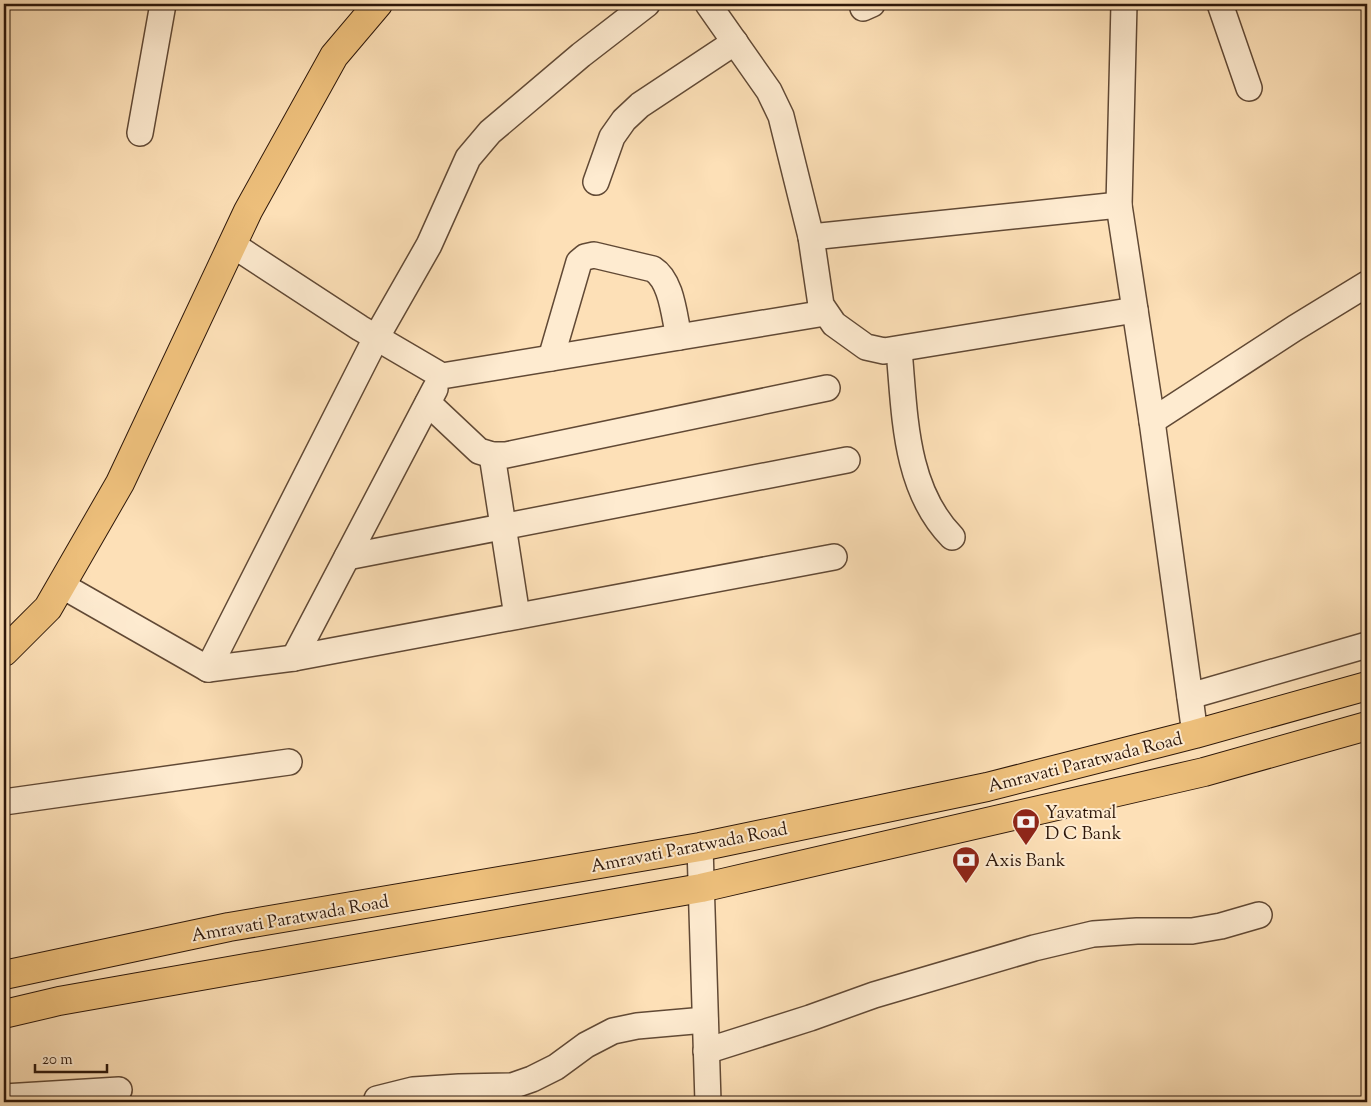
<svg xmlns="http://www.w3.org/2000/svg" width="1371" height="1106" font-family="'Sorts Mill Goudy',serif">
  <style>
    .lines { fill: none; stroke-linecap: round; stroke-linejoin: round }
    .minor-casing { stroke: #614935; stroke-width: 28 }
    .major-casing { stroke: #2d170a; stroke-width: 30 }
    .minor { stroke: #feebd0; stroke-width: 25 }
    .major { stroke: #eec07c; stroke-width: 28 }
    .labels { text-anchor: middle; stroke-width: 4; stroke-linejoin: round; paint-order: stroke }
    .street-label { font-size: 18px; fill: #2d170a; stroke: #feebd0 }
    .poi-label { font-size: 18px; fill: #2d170a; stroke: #feebd0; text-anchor: start }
  </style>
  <rect width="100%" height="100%" fill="#fde0b7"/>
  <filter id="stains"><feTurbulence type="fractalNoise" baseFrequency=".004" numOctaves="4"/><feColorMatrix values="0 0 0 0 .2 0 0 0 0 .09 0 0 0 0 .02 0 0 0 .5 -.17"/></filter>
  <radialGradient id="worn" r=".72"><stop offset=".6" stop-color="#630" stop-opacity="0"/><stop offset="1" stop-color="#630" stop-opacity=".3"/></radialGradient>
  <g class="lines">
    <g class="minor-casing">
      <g id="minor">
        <path d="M708 4 769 91 781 116 811 237 821 305 834 324 866 347 884 351 1135 310"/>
        <path d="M1124 4 1119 205 1152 421 1195 734"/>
        <path d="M1220 4 1249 88"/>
        <path d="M863 8 872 4"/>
        <path d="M140 133 163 4"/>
        <path d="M596 182 612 137 624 120 640 105 735 42"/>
        <path d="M811 237 1119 205"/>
        <path d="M233 245 360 328 442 376 825 313"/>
        <path d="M899 350C905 414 904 488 952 537"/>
        <path d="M551 358 579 262 585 257 594 255 653 269C672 281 674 316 679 337"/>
        <path d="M428 403 479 451 492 455H506L827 388"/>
        <path d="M1152 421 1295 328 1367 284"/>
        <path d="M492 455 517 616"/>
        <path d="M347 557 847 460"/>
        <path d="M61 585 208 669 294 658 834 557"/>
        <path d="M294 658 435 389"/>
        <path d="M208 669 376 338 429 245 468 158 490 132 581 55 647 4"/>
        <path d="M1190 696 1367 645"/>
        <path d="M4 802 289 762"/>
        <path d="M700 847 708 1102"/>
        <path d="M706 1051 810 1018 874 995 1034 948 1093 934 1137 931H1192L1221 926 1259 915"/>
        <path d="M4 1097 119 1090"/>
        <path d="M377 1099 413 1090 459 1087 512 1086 532 1079 556 1067 586 1045 613 1031 637 1026 705 1020"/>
      </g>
    </g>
    <g class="major-casing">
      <g id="major">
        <path d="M4 652 48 608 120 483 248 211 334 56 378 4"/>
        <path d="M4 975 229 927 700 847 987 787 1195 734 1367 686"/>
        <path d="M4 1014 59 1001 701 888 1204 772 1367 726"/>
      </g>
    </g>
    <use href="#minor" class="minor"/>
    <use href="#major" class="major"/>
  </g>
  <defs>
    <g id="bank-pin" transform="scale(1.4375)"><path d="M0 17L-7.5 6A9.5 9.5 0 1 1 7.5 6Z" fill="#8f2418" stroke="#feebd0"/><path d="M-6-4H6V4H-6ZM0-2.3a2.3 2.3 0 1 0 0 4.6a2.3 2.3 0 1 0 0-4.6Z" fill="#fff"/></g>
  </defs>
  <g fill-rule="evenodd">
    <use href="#bank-pin" x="1026" y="822"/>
    <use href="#bank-pin" x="966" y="860"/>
  </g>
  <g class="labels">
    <g class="street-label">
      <text transform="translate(1085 762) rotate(-14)" y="6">Amravati Paratwada Road</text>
      <text transform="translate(689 847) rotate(-11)" y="6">Amravati Paratwada Road</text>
      <text transform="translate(290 918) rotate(-10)" y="6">Amravati Paratwada Road</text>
    </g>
    <g class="poi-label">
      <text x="1045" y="818">Yavatmal<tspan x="1045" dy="21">D C Bank</tspan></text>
      <text x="985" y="866">Axis Bank</text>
    </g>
  </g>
  <rect width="1371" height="1106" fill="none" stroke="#fde0b7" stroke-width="20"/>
  <rect x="5" y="5" width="1361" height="1096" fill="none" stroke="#2d170a" stroke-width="2.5"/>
  <rect x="10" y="10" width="1351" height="1086" fill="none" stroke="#2d170a"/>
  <path d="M35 1064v8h72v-8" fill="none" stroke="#2d170a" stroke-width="2.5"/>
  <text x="42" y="1064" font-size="15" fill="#2d170a" stroke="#feebd0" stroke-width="4" paint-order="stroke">20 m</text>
  <rect width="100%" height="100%" filter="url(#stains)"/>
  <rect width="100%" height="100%" fill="url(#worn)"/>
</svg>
